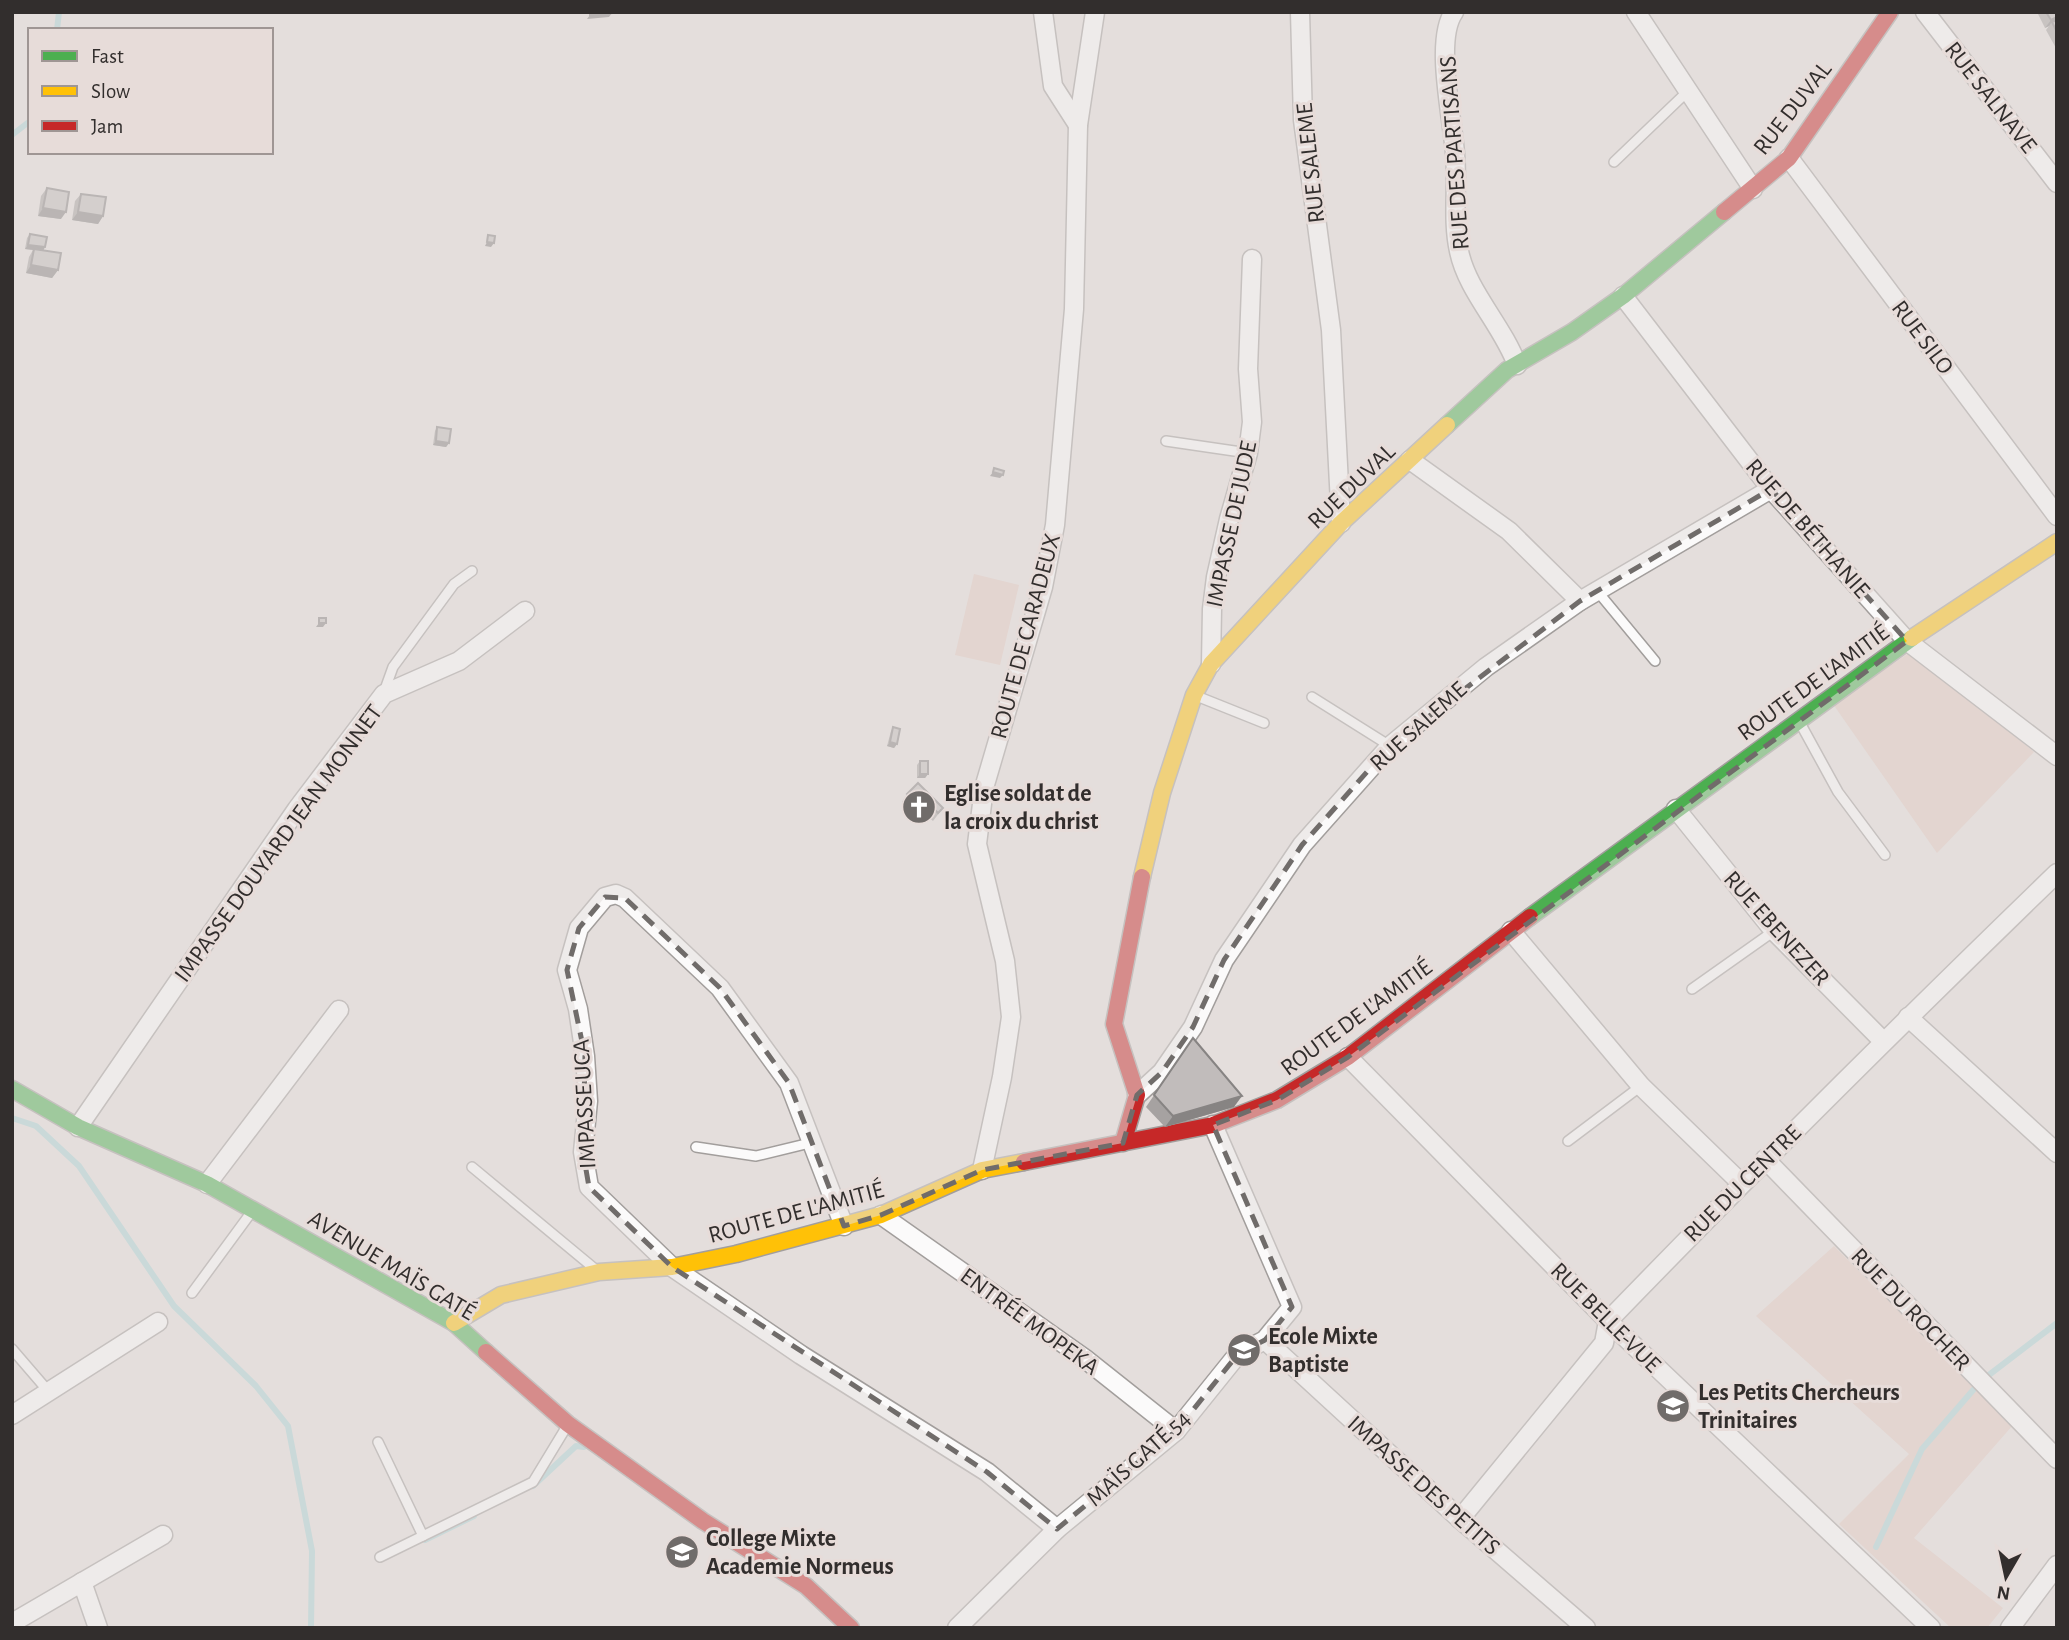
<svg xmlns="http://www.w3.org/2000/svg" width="2069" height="1640" font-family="'Alegreya Sans',sans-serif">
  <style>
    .green { fill: #e3c9c0 }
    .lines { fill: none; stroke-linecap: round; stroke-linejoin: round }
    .stream { stroke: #abd3d5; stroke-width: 6 }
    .lane-casing { stroke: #a29e9c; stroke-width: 12 }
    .street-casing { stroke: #a29e9c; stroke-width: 21 }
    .fast-casing { stroke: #a29e9c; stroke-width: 19 }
    .slow-casing { stroke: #a29e9c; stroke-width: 19 }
    .jam-casing { stroke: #a29e9c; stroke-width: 19 }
    .lane { stroke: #fbfafa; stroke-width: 9 }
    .street { stroke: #fbfafa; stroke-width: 18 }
    .fast { stroke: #4caf50; stroke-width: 16 }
    .slow { stroke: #ffc107; stroke-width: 16 }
    .jam { stroke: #c62828; stroke-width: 16 }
    .wall { fill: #a6a2a1 }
    .shaded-wall { fill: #878483 }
    .building { fill: #c1bcbb; stroke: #878483; stroke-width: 2 }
    .marked { fill: none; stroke: #706c6a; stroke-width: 5; stroke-dasharray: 14 9; stroke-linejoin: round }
    .labels { text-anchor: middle; stroke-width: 6; stroke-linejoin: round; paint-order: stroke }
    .street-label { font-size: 24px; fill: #322e2d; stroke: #e7dcd9 }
    .poi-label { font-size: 24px; font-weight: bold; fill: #322e2d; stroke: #e7dcd9; text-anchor: start }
  </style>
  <rect width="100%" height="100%" fill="#e4dedc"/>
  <g class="green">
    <path d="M974 574 1019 585 1000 665 955 655Z"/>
    <path d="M1912 651 2034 752 1937 853 1833 704Z"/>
    <path d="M1834 1246 2013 1425 1914 1538 2003 1608 1987 1628H1951L1839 1524 1909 1454 1756 1316Z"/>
  </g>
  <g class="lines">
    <g class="stream">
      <path d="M57 30 59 12"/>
      <path d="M12 135 30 121"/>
      <path d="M12 1118 36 1126 79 1166 174 1306 256 1386 288 1426 312 1551 311 1628"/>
      <path d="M533 1486 576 1446 584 1447"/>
      <path d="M425 1540 474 1516"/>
      <path d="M1876 1547 1922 1449 1981 1381 2057 1323"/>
    </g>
    <g class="lane-casing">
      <g id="lane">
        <path d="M1614 162 1688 91"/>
        <path d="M1166 441 1248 453"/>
        <path d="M1598 592 1655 661"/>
        <path d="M384 692 393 667 454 584 472 571"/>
        <path d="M1194 695 1264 723"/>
        <path d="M1312 697 1390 746"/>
        <path d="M1799 721 1838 792 1885 855"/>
        <path d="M1692 989 1774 931"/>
        <path d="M1568 1141 1641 1086"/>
        <path d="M696 1147 756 1156 814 1142"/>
        <path d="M472 1167 595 1269"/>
        <path d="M192 1293 253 1210"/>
        <path d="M12 1349 49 1392"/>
        <path d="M378 1442 423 1536"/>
        <path d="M380 1557 533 1482 567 1426"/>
      </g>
    </g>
    <g class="street-casing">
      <g id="street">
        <path d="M1043 12 1053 86 1078 125"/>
        <path d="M1300 12 1303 120 1331 330 1341 523"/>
        <path d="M1454 12C1434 40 1453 120 1455 154 1458 186 1452 220 1459 251 1467 291 1503 326 1517 365"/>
        <path d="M1636 12 1753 189"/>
        <path d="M1925 12 2057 183"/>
        <path d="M1789 158 2057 516"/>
        <path d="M1623 296 1771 489 1907 641 2057 756"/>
        <path d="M1410 460 1509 531 1580 601"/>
        <path d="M1211 664 1212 609 1216 577 1229 519 1248 453 1252 422 1248 369 1252 259"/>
        <path d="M1676 809 1774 931 1883 1041"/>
        <path d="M1511 931 1641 1086 1741 1183"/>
        <path d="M1908 1017 2057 1153"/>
        <path d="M1348 1057 1608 1321 1931 1628"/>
        <path d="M1137 1095 1162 1072 1193 1027 1224 960 1302 845 1390 746 1486 667 1580 601 1771 489"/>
        <path d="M78 1127 297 809 384 694 459 661 525 611"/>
        <path d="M1765 1159 2057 1459"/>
        <path d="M982 1170 1002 1077 1011 1017 1005 961 977 844 984 788 1043 587 1055 525 1074 309 1078 125 1095 12"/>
        <path d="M207 1184 339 1010"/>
        <path d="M881 1215 1084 1358 1176 1431"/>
        <path d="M844 1226 789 1083 720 988 625 898 616 894 605 897 579 928 567 970 578 1009 585 1056 588 1101 583 1152 589 1187 672 1267 801 1355 987 1472 1057 1529"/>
        <path d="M1265 1340 1460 1519 1586 1628"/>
        <path d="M12 1415 158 1322"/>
        <path d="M1460 1519 1604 1343 1608 1321C1755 1169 1905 1020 2057 873"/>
        <path d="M82 1582 98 1628"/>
        <path d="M12 1623 163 1535"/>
        <path d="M957 1628 1057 1529 1176 1431 1238 1354 1265 1340 1292 1307 1213 1125"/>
        <path d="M2010 1628 2057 1565"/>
      </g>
    </g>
    <g class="fast-casing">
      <g id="fast">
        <path d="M1447 425 1507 370 1572 332 1623 296 1724 212"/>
        <path d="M1530 917 1912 638"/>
        <path d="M12 1089 78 1127 207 1184 454 1323 486 1352"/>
      </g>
    </g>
    <g class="slow-casing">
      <g id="slow">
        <path d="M1912 638 2057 542"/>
        <path d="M1142 877 1162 793 1194 695 1211 664 1341 523 1447 425"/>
        <path d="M454 1323 501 1295 599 1272 672 1267 736 1254 881 1215 982 1170 1024 1162"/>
      </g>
    </g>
    <g class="jam-casing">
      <g id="jam">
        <path d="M1724 212 1789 158 1890 12"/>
        <path d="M1123 1143 1137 1095 1114 1024 1142 877"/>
        <path d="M1024 1162 1213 1125 1277 1100 1348 1057 1530 917"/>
        <path d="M486 1352 568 1424 703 1521 806 1586 851 1628"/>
      </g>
    </g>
    <use href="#lane" class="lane"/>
    <use href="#street" class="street"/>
    <use href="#fast" class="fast"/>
    <use href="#slow" class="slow"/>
    <use href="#jam" class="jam"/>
  </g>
  <g class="wall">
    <path d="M2037 12H2057V50L2046 30 2049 26 2045 28Z"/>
    <path d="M47 188 61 219 38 216 41 196Z"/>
    <path d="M81 194 103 216 98 224 72 220 75 201Z"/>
    <path d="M30 234 45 247 43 250 58 270 52 278 26 273 29 257 33 250 25 249 27 238Z"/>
    <path d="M437 427 449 443 446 447 433 445 435 431Z"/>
    <path d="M893 727 897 744 894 748 887 746 891 731Z"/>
    <path d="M920 761 928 774 925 778H917V765Z"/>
    <path d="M907 794 943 808 933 821 926 815 921 821 902 802Z"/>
    <path d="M1193 1038 1234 1107 1165 1127 1146 1107Z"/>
  </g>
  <g class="shaded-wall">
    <path d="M612 13 609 17 587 19 590 15Z"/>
    <path d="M2057 17V23L2052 22 2049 26 2045 28 2051 20Z"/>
    <path d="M43 208 66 212 61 219 38 216Z"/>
    <path d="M78 212 103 216 98 224 72 220Z"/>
    <path d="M487 242 494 243 491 247 485 246Z"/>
    <path d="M28 245 45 247 43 251 25 249Z"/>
    <path d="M31 265 58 270 52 278 26 273Z"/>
    <path d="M436 441 449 443 446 447 433 445Z"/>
    <path d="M993 472 1003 475 1000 478 990 476Z"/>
    <path d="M319 623H326L323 627H316Z"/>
    <path d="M890 742 897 744 894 748 887 746Z"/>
    <path d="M920 774H928L925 778H917Z"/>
    <path d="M1242 1096 1234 1107 1165 1127 1173 1116Z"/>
  </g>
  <g class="building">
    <path d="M590 12H612V13L590 15Z"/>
    <path d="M2046 12H2057V17L2051 20Z"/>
    <path d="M2057 20V32L2052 22Z"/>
    <path d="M47 188 69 192 66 212 43 208Z"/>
    <path d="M81 194 106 197 103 216 78 212Z"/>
    <path d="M30 234 47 237 45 247 28 245Z"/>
    <path d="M488 235 495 236 494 243 487 242Z"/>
    <path d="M34 249 61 253 58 270 31 265Z"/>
    <path d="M437 427 451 429 449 443 436 441Z"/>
    <path d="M994 468 1004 471 1003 475 993 472Z"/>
    <rect x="319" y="618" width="7" height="5"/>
    <path d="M893 727 900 729 897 744 890 742Z"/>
    <rect x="920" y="761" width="8" height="13"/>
    <path d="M918 783 943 808 938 813 932 807 926 813 907 794Z"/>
    <path d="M1193 1038 1242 1096 1173 1116 1154 1095Z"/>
  </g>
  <path d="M0 0H2069V1640H0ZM1771 489 1907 641 1348 1057 1277 1100 1213 1125 1292 1307 1265 1340 1238 1354 1176 1431 1057 1529 987 1472 672 1267 589 1187 583 1152 585 1056 567 970 579 928 605 897 625 898 720 988 789 1083 844 1226 881 1215 982 1170 1123 1143 1137 1095 1162 1072 1193 1027 1224 960 1302 845 1390 746 1580 601Z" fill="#e4dedc" fill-opacity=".55" fill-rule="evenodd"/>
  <path class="marked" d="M1771 489 1907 641 1348 1057 1277 1100 1213 1125 1292 1307 1265 1340 1238 1354 1176 1431 1057 1529 987 1472 672 1267 589 1187 583 1152 585 1056 567 970 579 928 605 897 625 898 720 988 789 1083 844 1226 881 1215 982 1170 1123 1143 1137 1095 1162 1072 1193 1027 1224 960 1302 845 1390 746 1580 601Z"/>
  <defs>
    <g id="church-disc" transform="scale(1.75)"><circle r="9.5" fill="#706c6a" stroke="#e7dcd9"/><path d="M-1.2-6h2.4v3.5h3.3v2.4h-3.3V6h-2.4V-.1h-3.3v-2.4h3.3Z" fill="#fff"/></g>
    <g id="school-disc" transform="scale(1.75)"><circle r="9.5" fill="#706c6a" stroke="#e7dcd9"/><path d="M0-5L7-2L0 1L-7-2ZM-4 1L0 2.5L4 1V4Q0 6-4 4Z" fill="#fff"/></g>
  </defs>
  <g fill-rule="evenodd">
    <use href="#church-disc" x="919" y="807"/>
    <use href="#school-disc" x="1244" y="1350"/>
    <use href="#school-disc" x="1673" y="1406"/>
    <use href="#school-disc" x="682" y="1552"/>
  </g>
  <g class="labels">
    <g class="street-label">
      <text transform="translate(1991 97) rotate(52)" y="8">RUE SALNAVE</text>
      <text transform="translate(1792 108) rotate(-52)" y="8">RUE DUVAL</text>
      <text transform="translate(1454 153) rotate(-94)" y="8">RUE DES PARTISANS</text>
      <text transform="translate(1310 163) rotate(-96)" y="8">RUE SALEME</text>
      <text transform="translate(1923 337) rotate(53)" y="8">RUE SILO</text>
      <text transform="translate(1351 486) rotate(-44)" y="8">RUE DUVAL</text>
      <text transform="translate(1231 524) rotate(-78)" y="8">IMPASSE DE JUDE</text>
      <text transform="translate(1808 528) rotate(49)" y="8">RUE DE BÉTHANIE</text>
      <text transform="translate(1025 636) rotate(-75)" y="8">ROUTE DE CARADEUX</text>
      <text transform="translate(1813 682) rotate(-36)" y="8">ROUTE DE L'AMITIÉ</text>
      <text transform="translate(1418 726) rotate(-42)" y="8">RUE SALEME</text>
      <text transform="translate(278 843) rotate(-54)" y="8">IMPASSE DOUYARD JEAN MONNET</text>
      <text transform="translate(1777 928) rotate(48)" y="8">RUE EBENEZER</text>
      <text transform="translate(1356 1017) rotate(-36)" y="8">ROUTE DE L'AMITIÉ</text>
      <text transform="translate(584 1104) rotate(-93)" y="8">IMPASSE UCA</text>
      <text transform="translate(1742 1183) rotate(-45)" y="8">RUE DU CENTRE</text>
      <text transform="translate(796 1212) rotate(-15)" y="8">ROUTE DE L'AMITIÉ</text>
      <text transform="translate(392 1265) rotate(31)" y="8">AVENUE MAÏS GATÉ</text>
      <text transform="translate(1911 1309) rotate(46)" y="8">RUE DU ROCHER</text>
      <text transform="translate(1606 1317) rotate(45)" y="8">RUE BELLE-VUE</text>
      <text transform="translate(1030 1321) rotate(36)" y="8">ENTRÉE MOPEKA</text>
      <text transform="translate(1138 1458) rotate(-42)" y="8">MAÏS GATÉ 54</text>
      <text transform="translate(1424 1485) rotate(42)" y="8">IMPASSE DES PETITS</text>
    </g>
    <g class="poi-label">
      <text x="944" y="801">Eglise soldat de<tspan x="944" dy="28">la croix du christ</tspan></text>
      <text x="1268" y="1344">Ecole Mixte<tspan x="1268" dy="28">Baptiste</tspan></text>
      <text x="1698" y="1400">Les Petits Chercheurs<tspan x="1698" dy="28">Trinitaires</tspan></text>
      <text x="706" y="1546">College Mixte<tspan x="706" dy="28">Academie Normeus</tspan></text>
    </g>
  </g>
  <rect width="2069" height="1640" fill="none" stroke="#322e2d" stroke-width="28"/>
  <rect x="28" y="28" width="245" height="126" fill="#e7dcd9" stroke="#9f9694" stroke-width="2"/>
  <rect x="42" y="51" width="35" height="10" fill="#4caf50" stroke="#9f9694" stroke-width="2"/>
  <text x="91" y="63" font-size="21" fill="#322e2d">Fast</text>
  <rect x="42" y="86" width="35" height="10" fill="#ffc107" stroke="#9f9694" stroke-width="2"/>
  <text x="91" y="98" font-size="21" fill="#322e2d">Slow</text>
  <rect x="42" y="121" width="35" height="10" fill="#c62828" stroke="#9f9694" stroke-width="2"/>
  <text x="91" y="133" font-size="21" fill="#322e2d">Jam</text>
  <g transform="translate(2006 1577) rotate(189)" stroke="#e7dcd9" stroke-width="5" paint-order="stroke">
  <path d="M0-5L12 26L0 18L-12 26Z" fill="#322e2d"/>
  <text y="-10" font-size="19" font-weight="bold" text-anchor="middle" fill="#322e2d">N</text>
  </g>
</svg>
